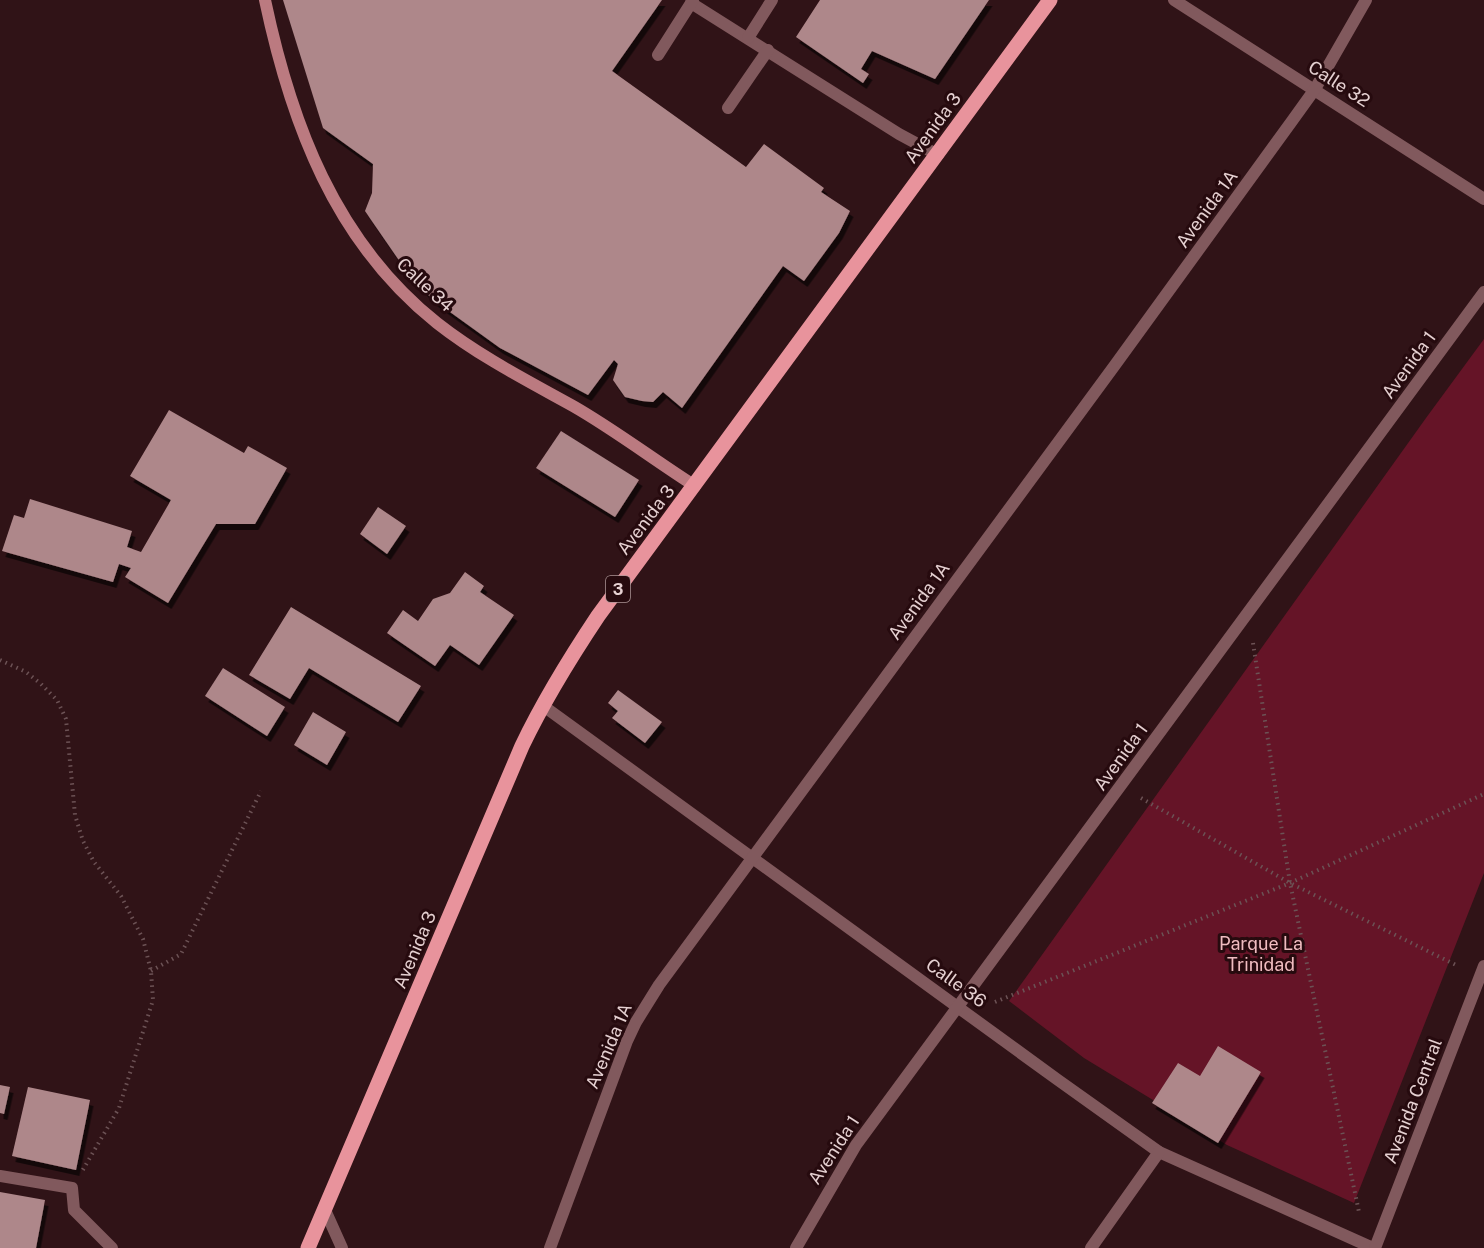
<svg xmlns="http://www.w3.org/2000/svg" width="1484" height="1248" font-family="'Public Sans',sans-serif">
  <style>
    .green { fill: #651427 }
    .building { fill: #ae878a; filter: url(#shadow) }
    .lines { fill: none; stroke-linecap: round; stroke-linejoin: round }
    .path { stroke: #6c5255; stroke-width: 4; stroke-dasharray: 1.5 4.5; stroke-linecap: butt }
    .lane { stroke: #81595d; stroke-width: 12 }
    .street { stroke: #81595d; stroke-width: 12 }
    .secondary { stroke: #bb7a80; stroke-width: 12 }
    .primary { stroke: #e8939c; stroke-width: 15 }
    .labels { text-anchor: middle; stroke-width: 6; stroke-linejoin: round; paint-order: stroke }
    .shield { fill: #260a0e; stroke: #ac9596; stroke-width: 1.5 }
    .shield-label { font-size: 16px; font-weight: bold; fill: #e5d0d1 }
    .street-label { font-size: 18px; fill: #e5d0d1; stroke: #260a0e }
    .park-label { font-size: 18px; fill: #f0bcc0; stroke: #260a0e }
  </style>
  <defs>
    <filter id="shadow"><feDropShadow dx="3.5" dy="6" stdDeviation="0" flood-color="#0009"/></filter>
  </defs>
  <rect width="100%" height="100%" fill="#301317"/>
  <path class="green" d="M1484 339V873L1354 1203 1227 1145 1084 1058 1009 1001 1426 418Z"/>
  <g class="building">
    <path d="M283 0H662L612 71 746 167 764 144 824 188 821 192 850 211 839 233 804 281 783 266 682 408 663 392 653 402 642 401 625 397 613 380 618 364 614 360 588 395 500 348 432 299 405 269 365 211 372 193 373 164 323 128Z"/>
    <path d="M820 0H989L935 79 872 51 861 69 869 74 863 83 796 37Z"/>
    <path d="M169 410 244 453 248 446 287 468 255 524H216L168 603 125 577 131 568 119 564 113 582 2 551 14 515 24 518 30 499 132 531 127 547 141 552 171 500 130 476Z"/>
    <path d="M561 431 639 480 615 517 536 468Z"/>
    <path d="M378 507 406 526 387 554 360 534Z"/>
    <path d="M465 572 484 586 480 592 514 615 479 665 450 645 435 666 387 633 403 610 418 621 433 599 450 593Z"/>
    <path d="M291 607 421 686 398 722 309 668 290 699 249 675Z"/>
    <path d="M223 668 285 707 267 736 205 696Z"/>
    <path d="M618 690 662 722 645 743 612 718 618 711 608 703Z"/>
    <path d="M313 712 346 732 327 765 294 745Z"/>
    <path d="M1218 1046 1261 1072 1218 1143 1152 1103 1178 1063 1200 1076Z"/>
    <path d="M0 1085 10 1087 4 1114 0 1113Z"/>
    <path d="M28 1087 90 1100 76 1170 12 1156Z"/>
    <path d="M0 1192 45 1200 36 1248H0Z"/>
  </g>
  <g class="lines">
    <g class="path">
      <path d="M1253 643 1290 883 1359 1212"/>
      <path d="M0 660 26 672 41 684 57 700 66 719 75 815 83 841 94 862 121 896 143 939 151 971 153 1000 119 1108 81 1173"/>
      <path d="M1141 798 1290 883 1456 965"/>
      <path d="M151 971 181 954 261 791"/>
      <path d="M995 1002 1290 883 1484 794"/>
    </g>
    <g class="lane">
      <path d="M691 3 899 134 938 155"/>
      <path d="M748 38 772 0"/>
      <path d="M658 55 693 0"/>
      <path d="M728 108 768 50"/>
      <path d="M0 1176 72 1188 74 1210 112 1248"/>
    </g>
    <g class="street">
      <path d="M1174 0 1484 199"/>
      <path d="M542 705 1058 1080 1159 1152 1373 1248"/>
      <path d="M325 1210 342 1248"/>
      <path d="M550 1248 627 1041 636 1022 659 985 1115 365 1292 121 1315 89 1366 0"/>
      <path d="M796 1248 856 1145 1484 292"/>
      <path d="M1091 1248 1159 1152"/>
      <path d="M1375 1248 1484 966"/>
    </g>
    <path class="secondary" d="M265 0C291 123 335 242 437 323 479 356 526 380 573 406 615 430 654 460 695 486"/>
    <path class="primary" d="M308 1248 522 746C544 700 570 658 598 616L1050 0"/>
  </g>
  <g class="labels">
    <rect class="shield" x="606" y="576" width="24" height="26" rx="4.5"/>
    <g class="shield-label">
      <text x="618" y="595">3</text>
    </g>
    <g class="street-label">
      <text transform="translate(1339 84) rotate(33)" y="6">Calle 32</text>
      <text transform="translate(933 128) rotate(-54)" y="6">Avenida 3</text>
      <text transform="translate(1207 209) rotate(-54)" y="6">Avenida 1A</text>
      <text transform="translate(425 285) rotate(43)" y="6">Calle 34</text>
      <text transform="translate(1409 365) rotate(-54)" y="6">Avenida 1</text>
      <text transform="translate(646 520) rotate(-53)" y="6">Avenida 3</text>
      <text transform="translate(919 601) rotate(-54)" y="6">Avenida 1A</text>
      <text transform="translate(1121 757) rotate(-54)" y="6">Avenida 1</text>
      <text transform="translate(415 950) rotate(-67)" y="6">Avenida 3</text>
      <text transform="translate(956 983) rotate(36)" y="6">Calle 36</text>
      <text transform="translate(609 1046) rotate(-67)" y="6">Avenida 1A</text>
      <text transform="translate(1413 1101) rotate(-69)" y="6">Avenida Central</text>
      <text transform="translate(834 1150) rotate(-57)" y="6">Avenida 1</text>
    </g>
    <g class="park-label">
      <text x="1261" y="950">Parque La<tspan x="1261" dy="21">Trinidad</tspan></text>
    </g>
  </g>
</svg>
